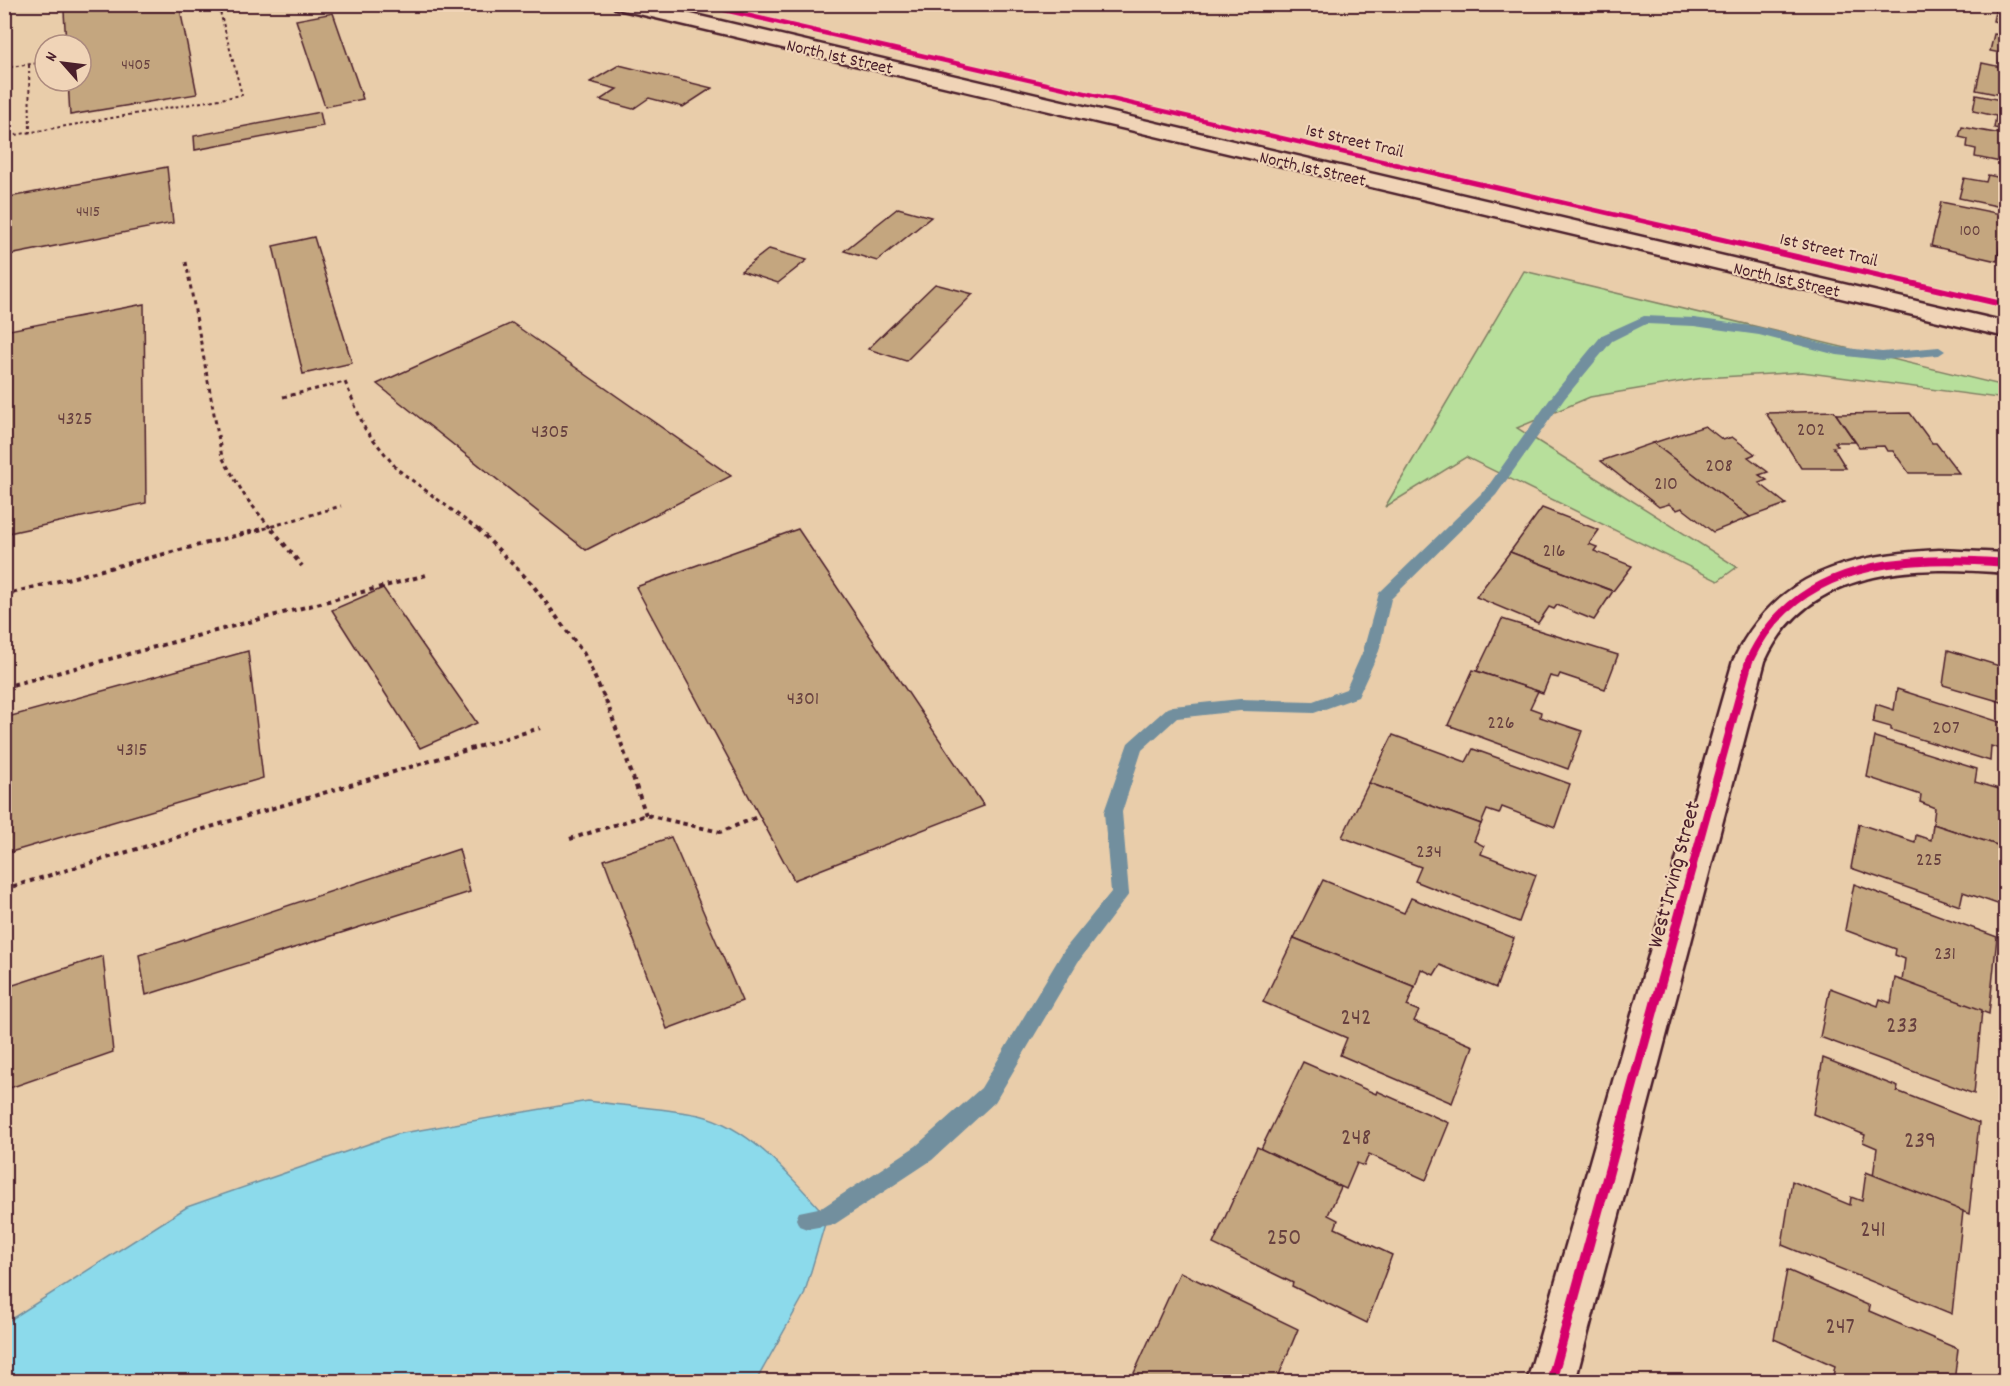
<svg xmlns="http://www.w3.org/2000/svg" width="2010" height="1386" font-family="Dekko,sans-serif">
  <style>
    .green { fill: #b7df9b; stroke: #807f63; stroke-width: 1.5 }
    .water { fill: #8cdaeb; stroke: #728f9e; stroke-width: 1.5 }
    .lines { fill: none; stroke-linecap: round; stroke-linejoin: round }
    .stream { fill: #728f9e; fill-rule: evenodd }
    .building { fill: #c4a67f; stroke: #4a1f2b; stroke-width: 1.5 }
    .street-casing { stroke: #4a1f2b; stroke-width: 5 }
    .secondary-casing { stroke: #4a1f2b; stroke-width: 5 }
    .path-far2 { stroke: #4a1f2b; stroke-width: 2; stroke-dasharray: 3 3; stroke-linecap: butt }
    .path-far1 { stroke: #4a1f2b; stroke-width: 3; stroke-dasharray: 4 4; stroke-linecap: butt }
    .path { stroke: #4a1f2b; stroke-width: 4; stroke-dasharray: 4.5 4.5; stroke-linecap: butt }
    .street { fill: #f0d4b7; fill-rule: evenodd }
    .secondary { fill: #f0d4b7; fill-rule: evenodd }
    .cycleway-far3-casing { stroke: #f0d4b7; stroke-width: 7 }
    .cycleway-far2-casing { stroke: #f0d4b7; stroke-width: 9 }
    .cycleway-far1-casing { stroke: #f0d4b7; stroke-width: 11 }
    .cycleway-casing { stroke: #f0d4b7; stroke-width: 14 }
    .cycleway-far3 { stroke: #d6006c; stroke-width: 4.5 }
    .cycleway-far2 { stroke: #d6006c; stroke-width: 6 }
    .cycleway-far1 { stroke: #d6006c; stroke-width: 8 }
    .cycleway { stroke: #d6006c; stroke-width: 10 }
    .labels { text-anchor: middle; stroke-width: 4.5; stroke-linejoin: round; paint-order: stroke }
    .far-number-label { font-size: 16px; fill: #684140 }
    .far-street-label { font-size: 18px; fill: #4a1f2b; stroke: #f0d4b7 }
    .number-label { font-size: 20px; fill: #684140 }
    .street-label { font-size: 22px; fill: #4a1f2b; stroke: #f0d4b7 }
    .near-number-label { font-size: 24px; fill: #684140 }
  </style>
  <rect width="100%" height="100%" fill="#e9cdaa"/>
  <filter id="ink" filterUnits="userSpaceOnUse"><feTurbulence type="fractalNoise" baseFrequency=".0167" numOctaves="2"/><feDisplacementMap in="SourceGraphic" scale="12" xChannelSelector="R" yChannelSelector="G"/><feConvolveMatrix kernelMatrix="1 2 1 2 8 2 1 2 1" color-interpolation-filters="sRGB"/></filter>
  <g filter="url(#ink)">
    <path class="green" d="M1524 271 2005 386V399L1802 372 1703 378 1590 397 1517 428 1737 567 1718 581 1466 457 1385 507Z"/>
    <path class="water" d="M588 1101C625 1106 663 1108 699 1115 751 1127 793 1179 827 1217L804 1295 756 1381H5V1323L187 1207 397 1134Z"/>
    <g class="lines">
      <path class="stream" d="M1644 316 1694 318 1759 327 1837 347 1882 352 1939 347 1945 351 1939 355 1882 360 1837 355 1759 335 1694 326 1646 324 1612 341 1565 398 1496 495 1391 599 1379 651 1358 697 1314 713 1240 711 1177 718 1142 750 1122 812 1129 894 1078 962 995 1102 932 1160 835 1224 807 1229 799 1226 796 1219 799 1212 823 1207 916 1146 981 1088 1064 950 1111 892 1104 812 1128 743 1167 708 1173 706 1240 699 1313 701 1346 689 1363 651 1379 593 1486 489 1555 392 1602 335Z"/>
    </g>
    <g class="building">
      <path d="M104 4H179L197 94 70 115 68 81H81V45H66L64 11Z"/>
      <path d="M1996 7 2006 8V24L1993 21Z"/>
      <path d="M333 13 363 99 325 107 296 20Z"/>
      <path d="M1994 34 2006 36V64L1999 63 2001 53 1990 51Z"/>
      <path d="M1982 63 2006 68V96L1976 90Z"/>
      <path d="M619 65 712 88 683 107 649 98 633 109 600 100 617 89 590 82Z"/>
      <path d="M1976 95 2006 101V130L1994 128 1996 116 1973 111Z"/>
      <path d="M320 112 323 126 195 150 194 136Z"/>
      <path d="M1962 127 2006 135V163L1975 157 1976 149 1967 147 1968 139 1959 137Z"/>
      <path d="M167 167 173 223 4 256V198Z"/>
      <path d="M1988 175 2006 179V208L1959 198 1964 178 1986 182Z"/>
      <path d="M1941 202 2006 215 2005 248 2000 247 1997 261 1931 246Z"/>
      <path d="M898 208 931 217 877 261 844 251Z"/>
      <path d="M314 237 352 363 303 374 273 246Z"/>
      <path d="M769 249 807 260 778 283 741 271Z"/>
      <path d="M935 284 973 294 906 361 868 349Z"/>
      <path d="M144 304 146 503 4 534V331Z"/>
      <path d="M512 323 731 476 586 550 377 384Z"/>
      <path d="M1834 411 1855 442H1835L1838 446 1833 447 1846 468H1801L1766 413Z"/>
      <path d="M1910 413 1932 443H1936L1959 473H1909L1893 451H1887L1884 446 1859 447 1836 414Z"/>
      <path d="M1705 426 1723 440 1732 437 1755 454 1748 457 1768 472 1759 475 1767 480 1759 483 1786 504 1750 517 1653 443Z"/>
      <path d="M1653 443 1750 517 1713 532 1682 508 1677 510 1669 504 1659 507 1601 461Z"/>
      <path d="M1542 508 1599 530 1589 544 1597 547 1594 551 1632 566 1613 591 1510 552Z"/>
      <path d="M798 529 984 806 794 880 636 587Z"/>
      <path d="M1510 552 1549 567 1613 591 1594 620 1557 605 1554 609 1549 607 1538 623 1476 597Z"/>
      <path d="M383 588 477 723 420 748 332 610Z"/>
      <path d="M1502 619 1618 655 1605 689 1560 674 1558 678 1550 676 1543 693 1477 671Z"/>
      <path d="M1948 650 2006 668 2005 703 1943 685Z"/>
      <path d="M248 651 263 778 4 854V718Z"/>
      <path d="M1473 670 1538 691 1530 708 1541 712 1540 717 1582 731 1568 769 1448 725Z"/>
      <path d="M1897 689 2006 724V751L1991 746 1990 761 1891 730V727L1873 722 1876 704 1894 710Z"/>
      <path d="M1393 735 1466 762 1473 749 1570 784 1555 827 1502 807 1499 814 1487 810 1481 824 1369 783Z"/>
      <path d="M1875 737 1977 769 1975 782 2006 791V848L1933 824 1935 808 1920 802 1921 795 1867 777Z"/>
      <path d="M1369 783 1481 824 1474 841 1484 846 1481 854 1536 875 1519 922 1415 881 1421 867 1342 837Z"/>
      <path d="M1859 824 1915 842 1916 835 1931 840 1933 824 2006 848V907L1963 892 1960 906 1851 868Z"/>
      <path d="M671 837 742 1001 667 1029 604 860Z"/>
      <path d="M459 849 470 892 146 995 139 955Z"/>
      <path d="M1323 880 1404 913 1411 898 1514 938 1496 988 1440 965 1434 975 1421 969 1415 987 1294 938Z"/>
      <path d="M1854 884 1997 937 1989 1014 1902 981 1905 959 1895 955 1896 949 1845 930Z"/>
      <path d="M1294 938 1415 987 1407 1006 1419 1011 1414 1021 1473 1046 1452 1103 1340 1055 1347 1038 1263 1002Z"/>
      <path d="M103 956 113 1052 4 1090V988Z"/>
      <path d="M1895 978 1982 1010 1974 1094 1820 1037 1830 988 1878 1006 1880 999 1891 1003Z"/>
      <path d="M1823 1058 1898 1087 1897 1091 1979 1123 1969 1214 1873 1176 1877 1148 1863 1142 1865 1135 1813 1114Z"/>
      <path d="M1303 1062 1376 1094 1377 1091 1449 1123 1426 1180 1369 1154 1364 1166 1357 1163 1346 1189 1261 1149Z"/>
      <path d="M1257 1147 1341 1187 1328 1215 1338 1220 1335 1228 1392 1255 1367 1323 1292 1286 1293 1283 1213 1244Z"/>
      <path d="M1866 1172 1963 1211 1952 1314 1782 1245 1792 1181 1850 1205 1851 1197 1862 1201Z"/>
      <path d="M1787 1270 1870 1306 1869 1311 1958 1349 1954 1382H1843L1833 1376 1835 1366 1774 1339Z"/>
      <path d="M1180 1272 1298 1329 1277 1380 1279 1382H1130Z"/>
    </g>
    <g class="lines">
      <g class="street-casing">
        <path id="street" d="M1939 550 2006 553V573C1916 565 1808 566 1765 661L1575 1382H1527L1733 661C1775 572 1848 555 1939 550Z"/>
      </g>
      <g class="secondary-casing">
        <path id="secondary" d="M613 4H648L2006 322V337L622 10 615 8Z"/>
      </g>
      <g class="path-far2">
        <path d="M4 9 37 4"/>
        <path d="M29 65 30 132"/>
        <path d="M4 68 45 62"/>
        <path d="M4 137 242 95 218 4"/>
      </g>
      <g class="path-far1">
        <path d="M186 262 222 457 246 498 273 531"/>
        <path d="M283 397 345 382 365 429 397 469 480 531"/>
        <path d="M256 531 341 506"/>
      </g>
      <g class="path">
        <path d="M272 529 302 566"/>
        <path d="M478 529 532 584 584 654 609 708 646 815"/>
        <path d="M4 595 262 529"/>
        <path d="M4 687 430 574"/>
        <path d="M570 839 646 815 720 832 760 816"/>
        <path d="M4 889 540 728"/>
      </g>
      <use href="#street" class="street"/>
      <use href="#secondary" class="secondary"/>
      <g class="cycleway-far3-casing">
        <path id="cycleway-far3" d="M698 4 1699 234"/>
      </g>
      <g class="cycleway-far2-casing">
        <path id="cycleway-far2" d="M1692 233 2006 305"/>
      </g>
      <g class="cycleway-far1-casing">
        <path id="cycleway-far1" d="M1681 908 1749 661C1796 559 1907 555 2006 563"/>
      </g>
      <g class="cycleway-casing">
        <path id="cycleway" d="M1551 1382 1682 906"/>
      </g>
      <use href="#cycleway-far3" class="cycleway-far3"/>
      <use href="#cycleway-far2" class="cycleway-far2"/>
      <use href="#cycleway-far1" class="cycleway-far1"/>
      <use href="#cycleway" class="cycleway"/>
    </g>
  </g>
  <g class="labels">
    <g class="far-number-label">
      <text x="136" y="69">4405</text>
      <text x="88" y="216">4415</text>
      <text x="1970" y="235">100</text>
    </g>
    <g class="far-street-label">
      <text transform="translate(840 56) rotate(13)" y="6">North 1st Street</text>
      <text transform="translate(1355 140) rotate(13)" y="6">1st Street Trail</text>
      <text transform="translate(1313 168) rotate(13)" y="6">North 1st Street</text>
      <text transform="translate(1829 249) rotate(13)" y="6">1st Street Trail</text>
      <text transform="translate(1787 279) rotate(13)" y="6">North 1st Street</text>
    </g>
    <g class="number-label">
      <text x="75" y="424">4325</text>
      <text x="1811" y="435">202</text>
      <text x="550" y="437">4305</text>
      <text x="1719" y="471">208</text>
      <text x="1666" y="489">210</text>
      <text x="1554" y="556">216</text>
      <text x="803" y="704">4301</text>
      <text x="1501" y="728">226</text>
      <text x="1946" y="733">207</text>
      <text x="132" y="755">4315</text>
      <text x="1429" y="857">234</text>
      <text x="1929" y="865">225</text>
      <text x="1945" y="959">231</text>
    </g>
    <g class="street-label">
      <text transform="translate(1672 874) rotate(-75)" y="8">West Irving Street</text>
    </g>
    <g class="near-number-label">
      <text x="1356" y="1024">242</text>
      <text x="1902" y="1032">233</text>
      <text x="1356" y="1144">248</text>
      <text x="1920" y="1147">239</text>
      <text x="1873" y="1236">241</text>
      <text x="1284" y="1244">250</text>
      <text x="1840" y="1333">247</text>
    </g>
  </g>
  <rect width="2010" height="1386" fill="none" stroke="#f0d4b7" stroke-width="24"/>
  <rect x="12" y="12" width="1986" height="1362" fill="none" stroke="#4a1f2b" stroke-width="2" filter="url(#ink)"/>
  <g transform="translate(63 63) rotate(298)"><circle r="28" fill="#f0d4b7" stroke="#ae8c7f" stroke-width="1.5"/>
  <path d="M0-4.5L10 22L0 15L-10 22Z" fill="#4a1f2b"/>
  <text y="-9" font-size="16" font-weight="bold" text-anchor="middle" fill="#4a1f2b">N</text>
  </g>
</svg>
